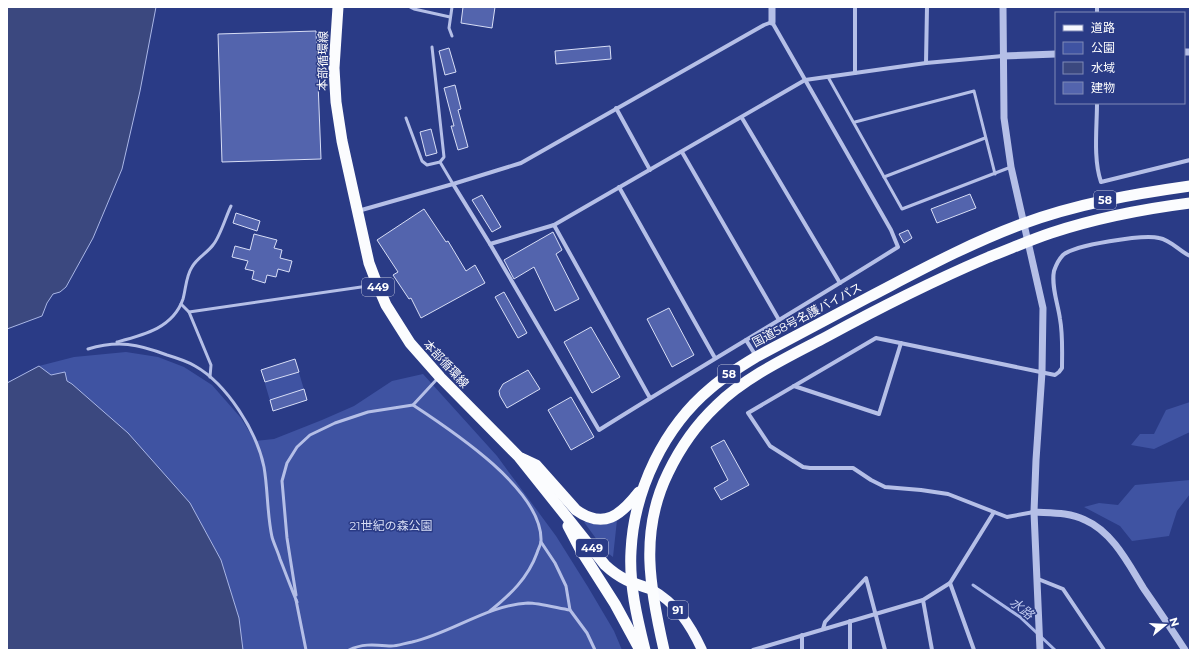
<svg xmlns="http://www.w3.org/2000/svg" width="1197" height="657" font-family="Montserrat,'Noto Sans JP',sans-serif">
  <style>
    .green { fill: #3f53a2 }
    .water { fill: #3b487f; stroke: #aab7e7 }
    .lines { fill: none; stroke-linecap: round; stroke-linejoin: round }
    .stream { stroke: #aab7e7; stroke-width: 3 }
    .building { fill: #5364ad; stroke: #d8def6 }
    .service { stroke: #b5bfe7; stroke-width: 3 }
    .minor { stroke: #b5bfe7; stroke-width: 4 }
    .tertiary { stroke: #b5bfe7; stroke-width: 7 }
    .primary { stroke: #f7f8fe; stroke-width: 10 }
    .trunk { stroke: #fbfcfe; stroke-width: 11 }
    .labels { text-anchor: middle; stroke-width: 3; stroke-linejoin: round; paint-order: stroke }
    .shield { fill: #2a3b86; stroke: #bfc4db; stroke-width: 1 }
    .shield-label { font-size: 11px; font-weight: bold; fill: #fff }
    .street-label { font-size: 12px; fill: #fff; stroke: #2a3b86 }
    .park-label { font-size: 12px; fill: #d8def6; stroke: #2a3b86 }
    .water-label { font-size: 13px; font-style: italic; fill: #c1caef; stroke: #2a3b86 }
  </style>
  <rect width="100%" height="100%" fill="#2a3b86"/>
  <g class="green">
    <path d="M126 352 158 357 184 367 212 385 241 418 255 441 274 439 322 420 354 406 392 381 423 374 497 456 556 536 588 587 614 631 622 650H243L239 618 221 560 190 503 72 384 51 375 39 366 74 357Z"/>
    <path d="M295 359 307 400 273 411 261 370Z"/>
    <path d="M1190 402V432L1154 449 1131 445 1140 434H1154L1166 410Z"/>
    <path d="M1190 480V494L1177 511 1169 536 1132 541 1120 526 1084 507 1099 503 1118 505 1135 485Z"/>
    <path d="M617 520 613 557 605 551 584 522 586 521C596 527 606 525 617 520Z"/>
  </g>
  <g class="water">
    <path d="M7 7H156L140 91 122 169 93 238 66 287 60 292 53 294 47 303 42 316 7 329Z"/>
    <path d="M39 366 51 375 65 372 67 381 72 384 128 433 190 503 221 560 239 618 243 650H7V383Z"/>
  </g>
  <g class="lines">
    <path class="stream" d="M973 585 1020 617 1055 650"/>
  </g>
  <g class="building">
    <path d="M463 7H495L492 28 461 23Z"/>
    <path d="M316 31 321 159 222 162 218 34Z"/>
    <path d="M610 46 611 59 556 64 555 51Z"/>
    <path d="M449 48 456 72 445 75 439 51Z"/>
    <path d="M455 85 461 109 458 110 468 147 458 150 451 126H454L444 88Z"/>
    <path d="M431 129 437 153 426 156 420 132Z"/>
    <path d="M970 194 976 208 937 223 931 209Z"/>
    <path d="M482 195 501 227 492 232 472 200Z"/>
    <path d="M424 209 446 242 448 241 466 271 475 265 485 283 421 318 411 298 409 299 393 275 398 272 377 240Z"/>
    <path d="M236 213 260 221 257 231 233 223Z"/>
    <path d="M908 230 912 238 904 243 899 234Z"/>
    <path d="M553 232 562 250 556 254 579 299 555 311 534 267 514 279 504 260Z"/>
    <path d="M254 234 277 240 274 248 282 250 280 258 292 261 289 272 278 269 276 277 267 275 265 283 252 279 254 271 245 269 248 261 232 257 235 246 250 250Z"/>
    <path d="M504 292 527 333 518 338 495 297Z"/>
    <path d="M669 308 694 355 672 367 647 319Z"/>
    <path d="M591 327 620 377 592 393 564 342Z"/>
    <path d="M295 359 299 372 265 382 261 370Z"/>
    <path d="M528 370 540 389 507 408 500 396 499 391 503 384Z"/>
    <path d="M304 389 307 400 273 411 270 400Z"/>
    <path d="M571 397 594 437 571 450 548 410Z"/>
    <path d="M724 440 749 485 721 500 714 488 728 480 711 447Z"/>
  </g>
  <g class="lines">
    <g class="service">
      <path d="M410 7 414 9 450 17"/>
      <path d="M452 36 449 28 452 7"/>
      <path d="M828 77 902 209 1011 167"/>
      <path d="M406 118 422 161 427 165 440 162 444 157 432 47"/>
      <path d="M855 122 974 91 995 174"/>
      <path d="M440 162 453 184"/>
      <path d="M884 177 985 138"/>
      <path d="M181 304 189 312 211 365 210 377"/>
      <path d="M189 312 375 285"/>
      <path d="M117 342C144 335 173 328 183 299 186 288 186 276 192 267 197 258 207 253 213 245 220 237 226 216 231 206"/>
      <path d="M88 349C118 340 138 344 167 355 177 358 187 361 195 366 227 384 257 432 264 467 268 490 267 514 272 537 274 544 278 552 280 559 286 574 291 588 297 602"/>
      <path d="M413 405C451 430 543 490 541 541 541 545 538 549 537 553 528 578 510 595 490 611"/>
      <path d="M541 542 555 563 566 586 570 610"/>
      <path d="M296 595 287 538 282 481 287 463 297 447 310 435 335 423 368 412 413 405 438 378"/>
      <path d="M296 600 306 650"/>
      <path d="M349 650C363 643 376 645 391 646 398 646 405 643 412 642 452 633 487 605 528 603 538 603 558 608 570 610L587 633 595 650"/>
    </g>
    <g class="minor">
      <path d="M1097 7V13"/>
      <path d="M926 63 927 7"/>
      <path d="M855 73V7"/>
      <path d="M1097 103C1097 127 1093 159 1101 182L1190 160"/>
      <path d="M616 108 650 170"/>
      <path d="M742 118 840 283"/>
      <path d="M682 152 779 320"/>
      <path d="M619 187 715 358"/>
      <path d="M358 211 453 184 521 163 764 25 772 22 891 230 898 247C799 309 698 368 599 430L490 244 453 184"/>
      <path d="M554 225 650 398"/>
      <path d="M490 244 554 225 805 80 926 63 1003 56"/>
      <path d="M746 340 756 356"/>
      <path d="M794 386 879 414 901 343"/>
      <path d="M994 512 948 494 921 490 885 487 871 480 853 468H810L803 467 770 446 748 413 876 338 1055 375 1059 372 1062 368C1062 352 1063 335 1060 319 1058 304 1051 286 1054 271 1056 265 1059 259 1063 255 1074 245 1144 234 1159 238 1171 240 1179 251 1190 256"/>
      <path d="M1038 579 1063 589 1104 650"/>
      <path d="M950 583 974 650"/>
      <path d="M923 600 932 650"/>
      <path d="M850 621V650"/>
      <path d="M823 629 825 622 866 578 885 650"/>
      <path d="M802 635V650"/>
      <path d="M753 650 923 600 950 583 994 512 1007 517 1034 512"/>
    </g>
    <g class="tertiary">
      <path d="M1003 7 1004 118 1011 167 1043 308 1042 372 1036 460 1034 512 1040 650"/>
      <path d="M772 22V7"/>
      <path d="M1184 52H1190"/>
      <path d="M1003 56 1056 54"/>
      <path d="M1034 512C1052 513 1069 512 1085 520 1113 532 1129 565 1144 589 1158 609 1172 630 1185 650"/>
    </g>
    <path class="primary" d="M651 589C676 603 690 624 702 650"/>
    <g class="trunk">
      <path d="M338 7 334 68 336 102 342 141 369 263 377 284 386 305 410 343 440 377 519 457 605 565C620 579 632 583 651 589"/>
      <path d="M521 458 536 465 576 510C604 530 621 515 639 492"/>
      <path d="M568 526 580 549 615 604 640 650"/>
      <path d="M645 650C637 618 629 584 631 551 634 490 664 427 711 388 725 376 741 366 756 357 794 337 831 317 869 297 919 271 968 244 1022 224 1076 204 1133 194 1190 186"/>
      <path d="M664 650C650 589 639 532 668 473 680 448 696 425 716 406 745 377 790 356 826 337 879 308 933 281 989 257 1010 249 1030 240 1051 233 1096 218 1143 209 1190 203"/>
    </g>
  </g>
  <g class="labels">
    <g class="shield">
      <rect x="1094" y="191" width="22" height="18" rx="3"/>
      <rect x="362" y="278" width="32" height="18" rx="3"/>
      <rect x="718" y="365" width="22" height="18" rx="3"/>
      <rect x="576" y="539" width="32" height="18" rx="3"/>
      <rect x="668" y="601" width="20" height="18" rx="3"/>
    </g>
    <g class="shield-label">
      <text x="1105" y="204">58</text>
      <text x="378" y="291">449</text>
      <text x="729" y="378">58</text>
      <text x="592" y="552">449</text>
      <text x="678" y="614">91</text>
    </g>
    <g class="street-label">
      <text transform="translate(323 61) rotate(-89)" y="4">本部循環線</text>
      <text transform="translate(807 315) rotate(-28)" y="4">国道58号名護バイパス</text>
      <text transform="translate(446 364) rotate(47)" y="4">本部循環線</text>
    </g>
    <g class="park-label">
      <text x="391" y="530">21世紀の森公園</text>
    </g>
    <g class="water-label">
      <text transform="translate(1022 608) rotate(38)" y="5">水路</text>
    </g>
  </g>
  <rect width="1197" height="657" fill="none" stroke="#ffffff" stroke-width="16"/>
  <rect x="1055" y="12" width="130" height="92" fill="#2a3b86" stroke="#7f89b6"/>
  <rect x="1063" y="25" width="20" height="6" fill="#f7f8fe" stroke="#7f89b6"/>
  <text x="1091" y="32" font-size="12" fill="#ffffff">道路</text>
  <rect x="1063" y="42" width="20" height="12" fill="#3f53a2" stroke="#7f89b6"/>
  <text x="1091" y="52" font-size="12" fill="#ffffff">公園</text>
  <rect x="1063" y="62" width="20" height="12" fill="#3b487f" stroke="#7f89b6"/>
  <text x="1091" y="72" font-size="12" fill="#ffffff">水域</text>
  <rect x="1063" y="82" width="20" height="12" fill="#5364ad" stroke="#7f89b6"/>
  <text x="1091" y="92" font-size="12" fill="#ffffff">建物</text>
  <g transform="translate(1165 625) rotate(72)" stroke="#2a3b86" stroke-width="3" paint-order="stroke">
  <path d="M0-3L7 15L0 10L-7 15Z" fill="#ffffff"/>
  <text y="-6" font-size="11" font-weight="bold" text-anchor="middle" fill="#ffffff">N</text>
  </g>
</svg>
